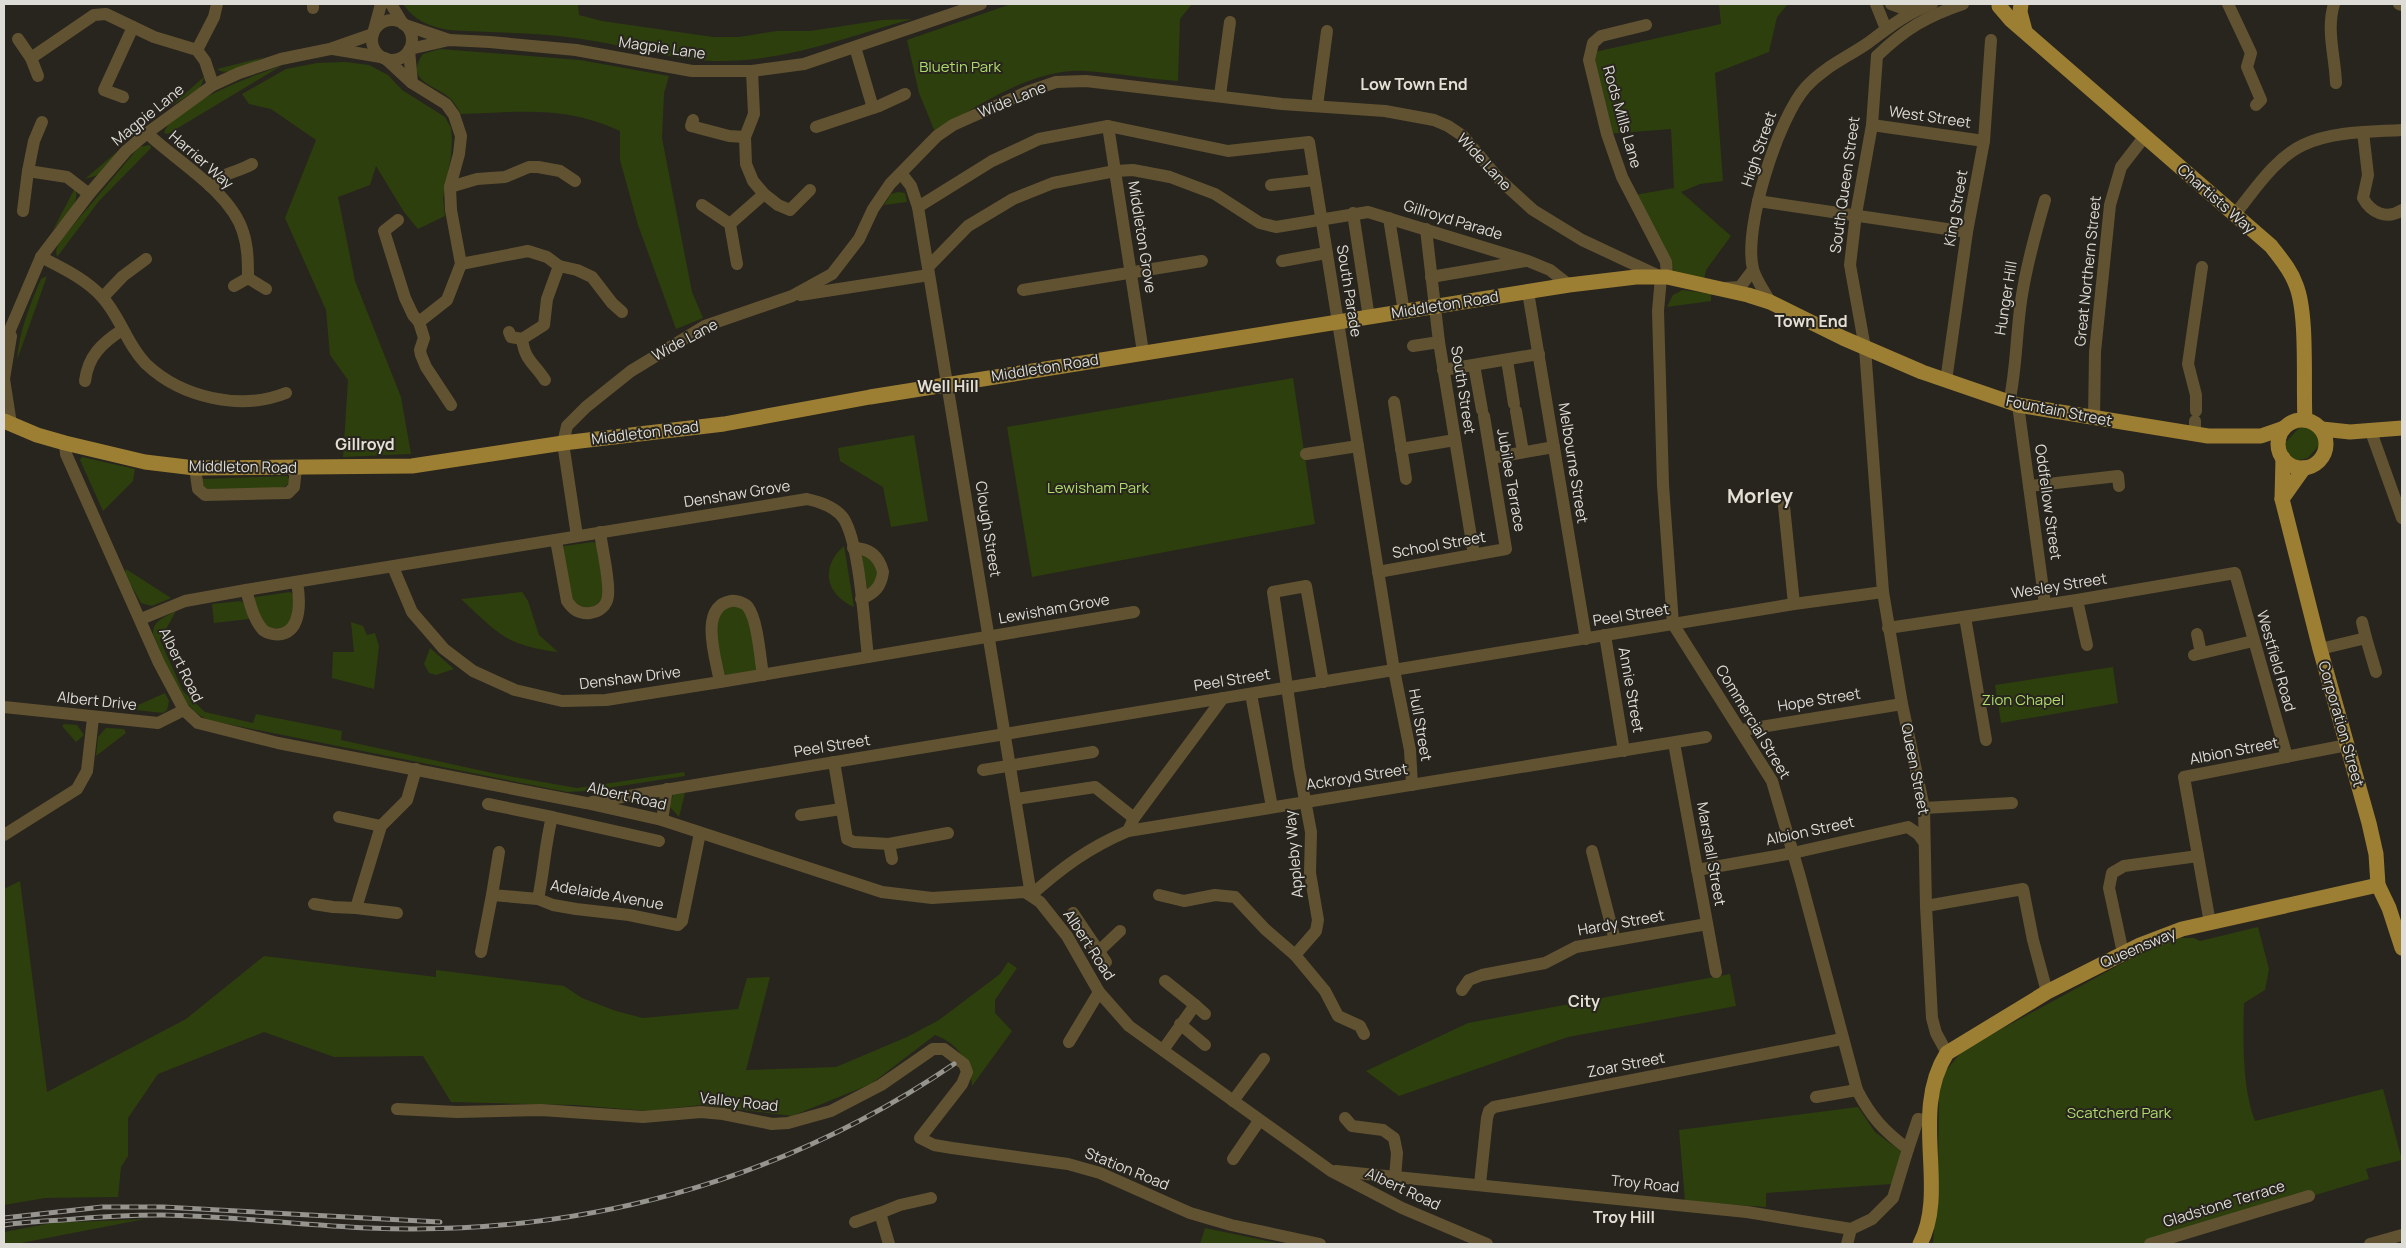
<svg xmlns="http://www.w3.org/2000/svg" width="2406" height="1248" font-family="Manrope,sans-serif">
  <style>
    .green { fill: #2d3f0c }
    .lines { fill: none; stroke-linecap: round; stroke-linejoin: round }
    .minor { stroke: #615331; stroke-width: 12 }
    .major { stroke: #9d7f33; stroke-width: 15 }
    .rail-casing { stroke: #96948e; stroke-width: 5 }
    .rail { stroke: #28251e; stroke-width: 3; stroke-dasharray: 9; stroke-linecap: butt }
    .labels { text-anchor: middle; stroke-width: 4; stroke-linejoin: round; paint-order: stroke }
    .street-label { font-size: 15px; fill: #dedcd7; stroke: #28251e }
    .park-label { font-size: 15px; fill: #afdc6d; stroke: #28251e }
    .neighbourhood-label { font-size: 16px; font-weight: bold; fill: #e4e0d6; stroke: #28251e }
    .district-label { font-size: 20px; font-weight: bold; fill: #e4e0d6; stroke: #28251e }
  </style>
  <rect width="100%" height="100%" fill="#28251e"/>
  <g class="green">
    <path d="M403 4H578L579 15 602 21 713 37H739L777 31H810L882 20 912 19C846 37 782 63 713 61 666 59 621 44 575 38 534 32 491 33 450 30 430 27 415 21 403 4Z"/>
    <path d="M1011 4H1192L1180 19 1178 81C1147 79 1117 73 1086 71 1035 67 976 106 935 132L919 93 907 40Z"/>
    <path d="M1719 4H1788L1777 17 1769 52 1715 73 1723 181 1700 184 1681 192 1731 236 1706 270 1704 279 1675 273 1635 195 1674 188 1671 129 1607 134 1590 53 1721 24Z"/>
    <path d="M440 49 580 60 669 76 664 93 662 138 692 292 703 318 676 329 638 225 620 160V131C565 105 519 112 461 114 457 107 453 100 446 95 431 84 405 79 423 54Z"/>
    <path d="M265 57C253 62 228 78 217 69Z"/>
    <path d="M346 62 369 65 388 75 402 90 445 117 451 128 452 139 451 156 443 198 445 216 418 229 404 212 376 166 370 185 338 197 355 281 401 397 411 454 343 457 348 380 330 355 326 310 285 218 316 140 271 109 249 104 242 94 286 69 317 63Z"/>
    <path d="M281 66 168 134 164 133C171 106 254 75 281 66Z"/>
    <path d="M205 76 200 88 171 106Z"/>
    <path d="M126 144 98 175 85 179Z"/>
    <path d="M150 145 151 148 99 201 57 257 56 251 59 242 139 147Z"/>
    <path d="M75 188C82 203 62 219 53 230Z"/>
    <path d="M898 192 905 193 907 202 884 205 891 194Z"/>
    <path d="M47 276 17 360C19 331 30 305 41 279Z"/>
    <path d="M1683 290 1711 294V301L1667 307 1673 295Z"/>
    <path d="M1293 378 1315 524 1032 577 1007 427Z"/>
    <path d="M2307 425C2317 426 2322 433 2321 443L2308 458 2295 461 2286 452 2285 443 2299 428Z"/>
    <path d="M914 435 928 521 891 527 883 487 840 461 838 448Z"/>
    <path d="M82 457 135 469 133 481 103 511 80 460Z"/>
    <path d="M287 476 291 481 283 488 207 489 204 487 202 479Z"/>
    <path d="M593 542 597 544 604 593C599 609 586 610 573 603L563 549 564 546Z"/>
    <path d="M844 546 854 607C825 594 820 567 844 546Z"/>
    <path d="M861 553C880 565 881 574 868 592Z"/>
    <path d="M126 569 171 598 152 606 141 603 125 574Z"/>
    <path d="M290 592 293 594 294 611 287 628H266L253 601 255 597Z"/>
    <path d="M522 592 528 601 539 635 558 652C505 645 499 634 461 599Z"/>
    <path d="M241 601 244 604 249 619 214 623 212 604Z"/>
    <path d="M722 602 747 606 763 675 720 682 714 611Z"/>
    <path d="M176 611 160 640 183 691 205 712 253 723 256 714 342 731 341 740 497 774 577 788 684 772 685 776 588 791 567 792 208 720C179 708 166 662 153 634 153 620 165 617 176 611Z"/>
    <path d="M351 622 363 626 367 635 375 633 379 646 374 689 332 678 333 652H354Z"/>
    <path d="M430 648 454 669 436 675 429 673 424 664Z"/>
    <path d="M2113 667 2118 703 2001 723 1995 685Z"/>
    <path d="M165 693 169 701 167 710 163 713 136 710V706Z"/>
    <path d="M64 724 77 725 84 735 76 742 62 726Z"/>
    <path d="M106 728 124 729 126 733 96 756 98 737Z"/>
    <path d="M685 793 679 817 670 807 673 794Z"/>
    <path d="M20 881 47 1092 186 1019 264 956 436 977V970L564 986 582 998 616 1011 643 1018 738 1009 747 978 770 977 746 1070 836 1067 907 1037 939 1020 1000 974 1008 962 1017 968 995 1000V1013L1012 1031 972 1086C972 1063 957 1043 935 1035L871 1084 792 1116 701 1105 648 1111 575 1105 451 1102 423 1056 334 1057 264 1032 158 1074 128 1118V1156L121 1167 118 1197 45 1198 4 1205V889Z"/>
    <path d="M2258 927 2269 969 2265 990 2244 1003C2243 1038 2242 1088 2255 1121L2383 1089 2402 1160 2366 1169 2369 1179 2150 1244H1933L1938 1171 1939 1095 1945 1072 1963 1050 2143 952 2180 938H2194L2200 941Z"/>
    <path d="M1730 974 1736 1006 1568 1037 1399 1096 1366 1071 1468 1023Z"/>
    <path d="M1858 1107 1875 1132 1902 1152 1892 1184 1766 1193V1207L1685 1201 1679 1130Z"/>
    <path d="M145 1219 16 1244H4V1232L52 1223Z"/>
    <path d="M1205 1228 1282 1244H1200Z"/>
  </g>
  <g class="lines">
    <g class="minor">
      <path d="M391 4 403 24"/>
      <path d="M1876 4 1886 29"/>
      <path d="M1891 4 1902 8H1918"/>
      <path d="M2228 4 2251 53 2247 67 2261 100 2256 105"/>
      <path d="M2334 4C2326 30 2335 56 2336 83"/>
      <path d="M2399 4 2402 5"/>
      <path d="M313 8V4"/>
      <circle cx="392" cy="40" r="20"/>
      <path d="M405 25 449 40"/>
      <path d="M1646 25 1601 36 1593 43 1589 60 1607 134 1622 177 1666 262 1667 277"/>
      <path d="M374 30 381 4"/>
      <path d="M18 39 31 58 94 15 106 14 154 37 197 50 205 61 213 85"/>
      <path d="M855 47 873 108"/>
      <path d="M333 49 381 57"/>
      <path d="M410 49 449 40 490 42 576 50 692 71H752L804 64 981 4"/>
      <path d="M197 50 214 17 217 4"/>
      <path d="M409 50 412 83"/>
      <path d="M1877 56 1872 125 1856 214 1850 265 1865 348 1883 592 1902 704 1924 808 1926 906 1932 1018 1936 1033 1947 1053"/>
      <path d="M1877 56C1905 29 1927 16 1963 4"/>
      <path d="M31 58 38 76"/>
      <path d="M385 58 412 83 446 104 454 115 461 136 459 154 450 187 451 210 461 264 447 300 419 322"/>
      <path d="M752 71 754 114 745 137 746 164 753 181 764 194 778 205 790 210 810 190"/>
      <path d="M1220 95 1230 22"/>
      <path d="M123 97 104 90 133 27"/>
      <path d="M1317 106 1327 31"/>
      <path d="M693 120 691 126 729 136 745 137"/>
      <path d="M42 122 34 141 28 171 67 177 89 194"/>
      <path d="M1872 125 1984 141"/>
      <path d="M1108 126 1143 352"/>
      <path d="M816 127 879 106 905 94"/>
      <path d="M2363 132 2368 175 2363 198C2371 213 2387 220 2402 210"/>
      <path d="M147 133C176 161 231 192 243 232 248 247 248 262 248 278L266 289"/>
      <path d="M901 173 911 186 918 207 1031 895"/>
      <path d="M1271 185 1315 180"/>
      <path d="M210 186C222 172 237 173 252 164"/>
      <path d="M450 187 477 179 505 177 529 167H538L560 171 575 181"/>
      <path d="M1758 201 1967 232"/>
      <path d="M702 205 730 224 737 264"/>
      <path d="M918 207 992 161 1039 139 1108 126 1228 151 1309 142 1394 670 1410 750 1412 785"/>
      <path d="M23 211 28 171"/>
      <path d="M1353 213 1369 318"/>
      <path d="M2235 214C2254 191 2275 158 2303 145 2333 131 2370 132 2402 130"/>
      <path d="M1389 218 1404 312"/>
      <path d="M398 220 384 231 405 298 413 315 419 322 424 338 420 350 421 355 426 367 451 405"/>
      <path d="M730 224 764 194"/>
      <path d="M1426 229 1439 342 1474 555"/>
      <path d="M41 257C62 268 86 279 102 297 120 316 127 345 146 364 182 398 241 411 286 393"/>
      <path d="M1282 261 1326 253"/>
      <path d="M461 264 528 251 547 257 559 266 577 270 592 277 612 303 622 312"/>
      <path d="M928 267 968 226 1013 199 1053 183 1115 171 1133 170 1170 177 1215 194 1260 223 1276 227 1368 212 1528 261 1550 270 1569 285"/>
      <path d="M1431 277 1525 261"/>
      <path d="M234 286 248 278"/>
      <path d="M1725 288 1740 287 1753 270"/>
      <path d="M1023 290 1202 261"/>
      <path d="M1528 292 1586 639"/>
      <path d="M800 295 929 275"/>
      <path d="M103 297 123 276 146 259"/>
      <path d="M1770 302C1765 292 1756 280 1753 269 1743 228 1778 118 1806 87 1824 67 1846 58 1868 43 1888 28 1908 12 1932 4"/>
      <path d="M509 332 511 337 522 339"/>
      <path d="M11 336 4 379 11 424"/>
      <path d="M4 344 41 257 89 194 126 151 147 133 213 85 239 73 281 59 330 49 373 34"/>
      <path d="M1413 346 1439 342"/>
      <path d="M1507 360 1514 404"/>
      <path d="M1474 365 1482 410"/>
      <path d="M1443 370 1539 354"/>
      <path d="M545 380C534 363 525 361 522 339L544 325 547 299 559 266"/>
      <path d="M85 381C88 356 102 343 122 330"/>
      <path d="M1946 381 1967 232 1984 141 1991 40"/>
      <path d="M1394 402 1406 479"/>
      <path d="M2009 403C2017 367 2016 330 2022 295 2027 263 2036 231 2045 200"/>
      <path d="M2018 405 2045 604"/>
      <path d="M1516 411 1523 452"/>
      <path d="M2196 411V395L2188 364 2202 267"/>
      <path d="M2094 419 2095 352 2110 205 2121 167 2145 136"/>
      <path d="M2195 421V435"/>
      <path d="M2370 429 2402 518"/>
      <path d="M65 443 66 454 159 663 184 710 198 723 278 743 586 803 662 820 882 892 932 898 1025 892 1040 902 1067 936 1099 992 1129 1026 1331 1171 1402 1208 1487 1244"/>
      <path d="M1401 449 1455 440"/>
      <path d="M1306 454 1358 446"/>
      <path d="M1491 458 1554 447"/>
      <path d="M195 468 198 489 205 495 288 493 294 487 296 468"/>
      <path d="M2029 486 2118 476 2119 486"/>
      <path d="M1784 506 1794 604"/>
      <path d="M577 536 563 443 567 426 586 407 631 371 705 326 792 296 832 274 859 239 873 209 890 184 937 136 953 125 1027 92 1056 82 1086 81 1282 104 1385 111 1434 120 1448 126 1463 136 1499 179 1533 210 1582 240 1661 277 1658 311 1663 485 1673 624 1772 781 1800 877 1857 1090C1871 1117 1884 1131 1908 1149L1918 1119 1928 1121"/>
      <path d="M556 540 567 601C573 610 579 614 590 613 599 612 607 606 608 596 610 580 602 549 600 532"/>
      <path d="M853 548C869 548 879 556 883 572 881 587 875 593 861 599"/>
      <path d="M393 567 412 612 444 649 473 671 515 690 562 701 606 700 720 682 1134 612"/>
      <path d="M1378 572 1506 549 1484 416"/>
      <path d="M246 590C250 603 253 619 263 630 268 634 276 635 282 634 302 629 300 599 297 582"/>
      <path d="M2077 600 2087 645"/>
      <path d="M1965 617 1986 740"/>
      <path d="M141 619 185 601 246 590 807 499C821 502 836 507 844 519 860 546 864 624 868 657"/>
      <path d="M2362 622 2366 638"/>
      <path d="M1888 628 2077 600 2235 573 2287 757"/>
      <path d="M2197 634 2201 653"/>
      <path d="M1605 635 1624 751"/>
      <path d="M2320 649 2366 638 2376 672"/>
      <path d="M2194 655 2253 641"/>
      <path d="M720 682C716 659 698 607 731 601 736 600 745 603 748 607 758 621 760 658 763 675"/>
      <path d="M1251 694 1272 807"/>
      <path d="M4 707 158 723 184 710"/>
      <path d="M1742 730 1902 704"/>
      <path d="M1674 743 1716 972"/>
      <path d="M834 762 847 839 854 842 889 844 948 833"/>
      <path d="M983 770 1093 752"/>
      <path d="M1016 799 1095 787 1134 818"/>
      <path d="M592 802 1794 604 1883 592"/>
      <path d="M488 804 552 817C545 844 544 871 538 899"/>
      <path d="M1924 808 2012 803"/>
      <path d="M801 815 841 809"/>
      <path d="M339 817 381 826"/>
      <path d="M552 817 659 841"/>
      <path d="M662 820 667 789"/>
      <path d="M1128 831 1134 818 1223 698"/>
      <path d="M4 835 77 789 87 771 93 718"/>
      <path d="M889 844 892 859"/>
      <path d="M1592 851 1615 940"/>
      <path d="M1697 870 1793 853 1908 827 1918 834 1924 842"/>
      <path d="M492 895 499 852"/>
      <path d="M1031 895C1063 867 1088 848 1128 831L1706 737"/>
      <path d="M1159 895 1184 901 1215 895 1235 897 1265 929 1295 955 1325 991 1338 1016 1360 1026 1364 1034"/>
      <path d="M314 904 333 907 356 908 381 826 407 800 416 769"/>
      <path d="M1926 906 2023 889 2033 940 2047 992"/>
      <path d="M356 908 397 913"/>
      <path d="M1073 913 1106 962"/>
      <path d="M2210 923 2184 777 2347 745"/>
      <path d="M1099 951 1120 931"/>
      <path d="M481 952 492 895 538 899 553 905 576 909 629 915 678 925 682 921 700 833"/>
      <path d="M2123 953 2109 888 2112 873 2124 866 2198 856"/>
      <path d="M1295 955 1316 931 1318 920 1310 873 1311 832 1299 768 1273 592 1306 586 1323 682"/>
      <path d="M1462 990 1469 980 1482 975 1545 963 1576 947 1707 924"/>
      <path d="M1195 1005 1205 1014"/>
      <path d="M1180 1024 1205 1045"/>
      <path d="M1069 1042 1099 992"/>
      <path d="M1163 1050 1195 1005 1165 981"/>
      <path d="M1816 1097 1857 1090"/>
      <path d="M1233 1101 1264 1059"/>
      <path d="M397 1109 457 1112 541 1110 643 1117 701 1112 723 1114 772 1124 788 1123 831 1111 881 1085 933 1049H944L964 1064 967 1072 962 1084 920 1138 934 1145 952 1148 1068 1164 1100 1173 1190 1213 1231 1225 1320 1244"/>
      <path d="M1345 1118 1352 1126 1383 1130 1394 1138 1397 1153 1395 1178"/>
      <path d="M1233 1159 1259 1121"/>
      <path d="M1336 1171 1747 1212 1851 1229 1872 1219 1893 1198 1908 1149"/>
      <path d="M1480 1184 1487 1118 1489 1111 1494 1107 1842 1039"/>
      <path d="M855 1222 880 1213"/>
      <path d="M889 1244 880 1213 900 1205 931 1198"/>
      <path d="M1847 1244 1851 1229"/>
      <path d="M2150 1244 2309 1196"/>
      <path d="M2370 1244 2402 1235"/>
    </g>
    <g class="major">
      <path d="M2021 4 2020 12 2025 31"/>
      <path d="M1999 6 2011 20 2271 246C2280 258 2291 270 2296 285 2308 314 2303 385 2305 420"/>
      <circle cx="2302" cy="444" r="24"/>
      <path d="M4 421 37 435 65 443 145 462 195 468 412 466 563 443 724 424 870 397 1569 285 1636 277H1667L1748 295 1770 302 1843 338 1922 372 2018 405 2208 436H2261L2284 428"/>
      <path d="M2322 429 2350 432 2402 428"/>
      <path d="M2283 458 2282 499 2320 649 2369 823 2376 854 2378 885 2389 908 2402 948"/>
      <path d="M2282 499 2304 468"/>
      <path d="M1920 1244C1949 1189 1909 1113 1947 1053L2047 992 2140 945 2182 929 2378 885"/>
    </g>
    <g class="rail-casing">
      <g id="rail">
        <path d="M4 1218 102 1207H163L440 1222"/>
        <path d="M4 1225C23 1222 43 1221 63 1220 96 1217 129 1215 162 1215 231 1216 300 1225 369 1228 578 1237 781 1182 954 1064"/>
      </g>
    </g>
    <use href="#rail" class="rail"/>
  </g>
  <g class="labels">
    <g class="street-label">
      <text transform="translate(662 48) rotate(8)" y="5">Magpie Lane</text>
      <text transform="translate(1012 100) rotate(-22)" y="5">Wide Lane</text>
      <text transform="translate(148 115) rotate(-39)" y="5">Magpie Lane</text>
      <text transform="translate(1622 117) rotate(74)" y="5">Rods Mills Lane</text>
      <text transform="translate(1930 117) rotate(8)" y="5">West Street</text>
      <text transform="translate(1759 149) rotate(-71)" y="5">High Street</text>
      <text transform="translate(201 160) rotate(41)" y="5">Harrier Way</text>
      <text transform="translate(1484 162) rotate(47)" y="5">Wide Lane</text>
      <text transform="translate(1845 185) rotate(-82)" y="5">South Queen Street</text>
      <text transform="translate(2216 199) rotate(41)" y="5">Chartists Way</text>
      <text transform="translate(1956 208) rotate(-80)" y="5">King Street</text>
      <text transform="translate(1453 220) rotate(17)" y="5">Gillroyd Parade</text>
      <text transform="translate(1142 237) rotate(81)" y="5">Middleton Grove</text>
      <text transform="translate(2088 271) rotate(-84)" y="5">Great Northern Street</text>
      <text transform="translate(1349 291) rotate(81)" y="5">South Parade</text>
      <text transform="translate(2006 298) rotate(-81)" y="5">Hunger Hill</text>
      <text transform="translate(1445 305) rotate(-9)" y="5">Middleton Road</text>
      <text transform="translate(685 340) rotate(-28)" y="5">Wide Lane</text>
      <text transform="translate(1045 368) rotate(-9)" y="5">Middleton Road</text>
      <text transform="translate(1463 390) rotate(81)" y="5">South Street</text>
      <text transform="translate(2059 411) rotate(11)" y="5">Fountain Street</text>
      <text transform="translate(645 433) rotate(-7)" y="5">Middleton Road</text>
      <text transform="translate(1573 463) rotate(81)" y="5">Melbourne Street</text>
      <text transform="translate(243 467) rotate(1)" y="5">Middleton Road</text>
      <text transform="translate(1511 480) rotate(80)" y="5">Jubilee Terrace</text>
      <text transform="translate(737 494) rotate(-9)" y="5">Denshaw Grove</text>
      <text transform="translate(2048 502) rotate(82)" y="5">Oddfellow Street</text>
      <text transform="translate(988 529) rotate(81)" y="5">Clough Street</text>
      <text transform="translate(1439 545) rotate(-10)" y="5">School Street</text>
      <text transform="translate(2059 586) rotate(-9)" y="5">Wesley Street</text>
      <text transform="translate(1054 609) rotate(-10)" y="5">Lewisham Grove</text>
      <text transform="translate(1631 615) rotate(-9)" y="5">Peel Street</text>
      <text transform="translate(2276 661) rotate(74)" y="5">Westfield Road</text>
      <text transform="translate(181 665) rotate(64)" y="5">Albert Road</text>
      <text transform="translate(630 678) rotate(-7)" y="5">Denshaw Drive</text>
      <text transform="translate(1232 680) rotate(-9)" y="5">Peel Street</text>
      <text transform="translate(1631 690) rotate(80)" y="5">Annie Street</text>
      <text transform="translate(1819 700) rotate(-9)" y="5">Hope Street</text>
      <text transform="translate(97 701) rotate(6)" y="5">Albert Drive</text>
      <text transform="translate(1753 722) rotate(59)" y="5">Commercial Street</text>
      <text transform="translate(2341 724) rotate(74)" y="5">Corporation Street</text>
      <text transform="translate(1420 725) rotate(80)" y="5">Hull Street</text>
      <text transform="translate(832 746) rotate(-9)" y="5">Peel Street</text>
      <text transform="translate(2234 751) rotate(-11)" y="5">Albion Street</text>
      <text transform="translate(1915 769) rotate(79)" y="5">Queen Street</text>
      <text transform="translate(1357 777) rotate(-9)" y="5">Ackroyd Street</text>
      <text transform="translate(627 796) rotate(13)" y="5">Albert Road</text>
      <text transform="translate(1810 831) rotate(-12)" y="5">Albion Street</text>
      <text transform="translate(1294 854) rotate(-95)" y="5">Appleby Way</text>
      <text transform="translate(1711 854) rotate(80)" y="5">Marshall Street</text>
      <text transform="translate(607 895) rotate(10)" y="5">Adelaide Avenue</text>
      <text transform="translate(1621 923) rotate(-10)" y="5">Hardy Street</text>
      <text transform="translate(1089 945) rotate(57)" y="5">Albert Road</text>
      <text transform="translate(2138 948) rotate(-23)" y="5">Queensway</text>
      <text transform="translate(1626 1065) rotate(-11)" y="5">Zoar Street</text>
      <text transform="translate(739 1102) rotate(6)" y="5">Valley Road</text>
      <text transform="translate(1127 1169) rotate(22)" y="5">Station Road</text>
      <text transform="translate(1645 1184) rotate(6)" y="5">Troy Road</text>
      <text transform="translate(1403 1189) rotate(25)" y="5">Albert Road</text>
      <text transform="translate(2224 1204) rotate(-17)" y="5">Gladstone Terrace</text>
    </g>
    <g class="park-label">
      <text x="960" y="72">Bluetin Park</text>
      <text x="1098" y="493">Lewisham Park</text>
      <text x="2023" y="705">Zion Chapel</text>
      <text x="2119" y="1118">Scatcherd Park</text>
    </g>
    <g class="neighbourhood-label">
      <text x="1414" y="90">Low Town End</text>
      <text x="1811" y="327">Town End</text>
      <text x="948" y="392">Well Hill</text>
      <text x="365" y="450">Gillroyd</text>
      <text x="1584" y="1007">City</text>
      <text x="1624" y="1223">Troy Hill</text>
    </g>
    <g class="district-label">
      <text x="1760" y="503">Morley</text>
    </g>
  </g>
  <rect width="2406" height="1248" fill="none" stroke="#dedcd7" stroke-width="10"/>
</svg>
